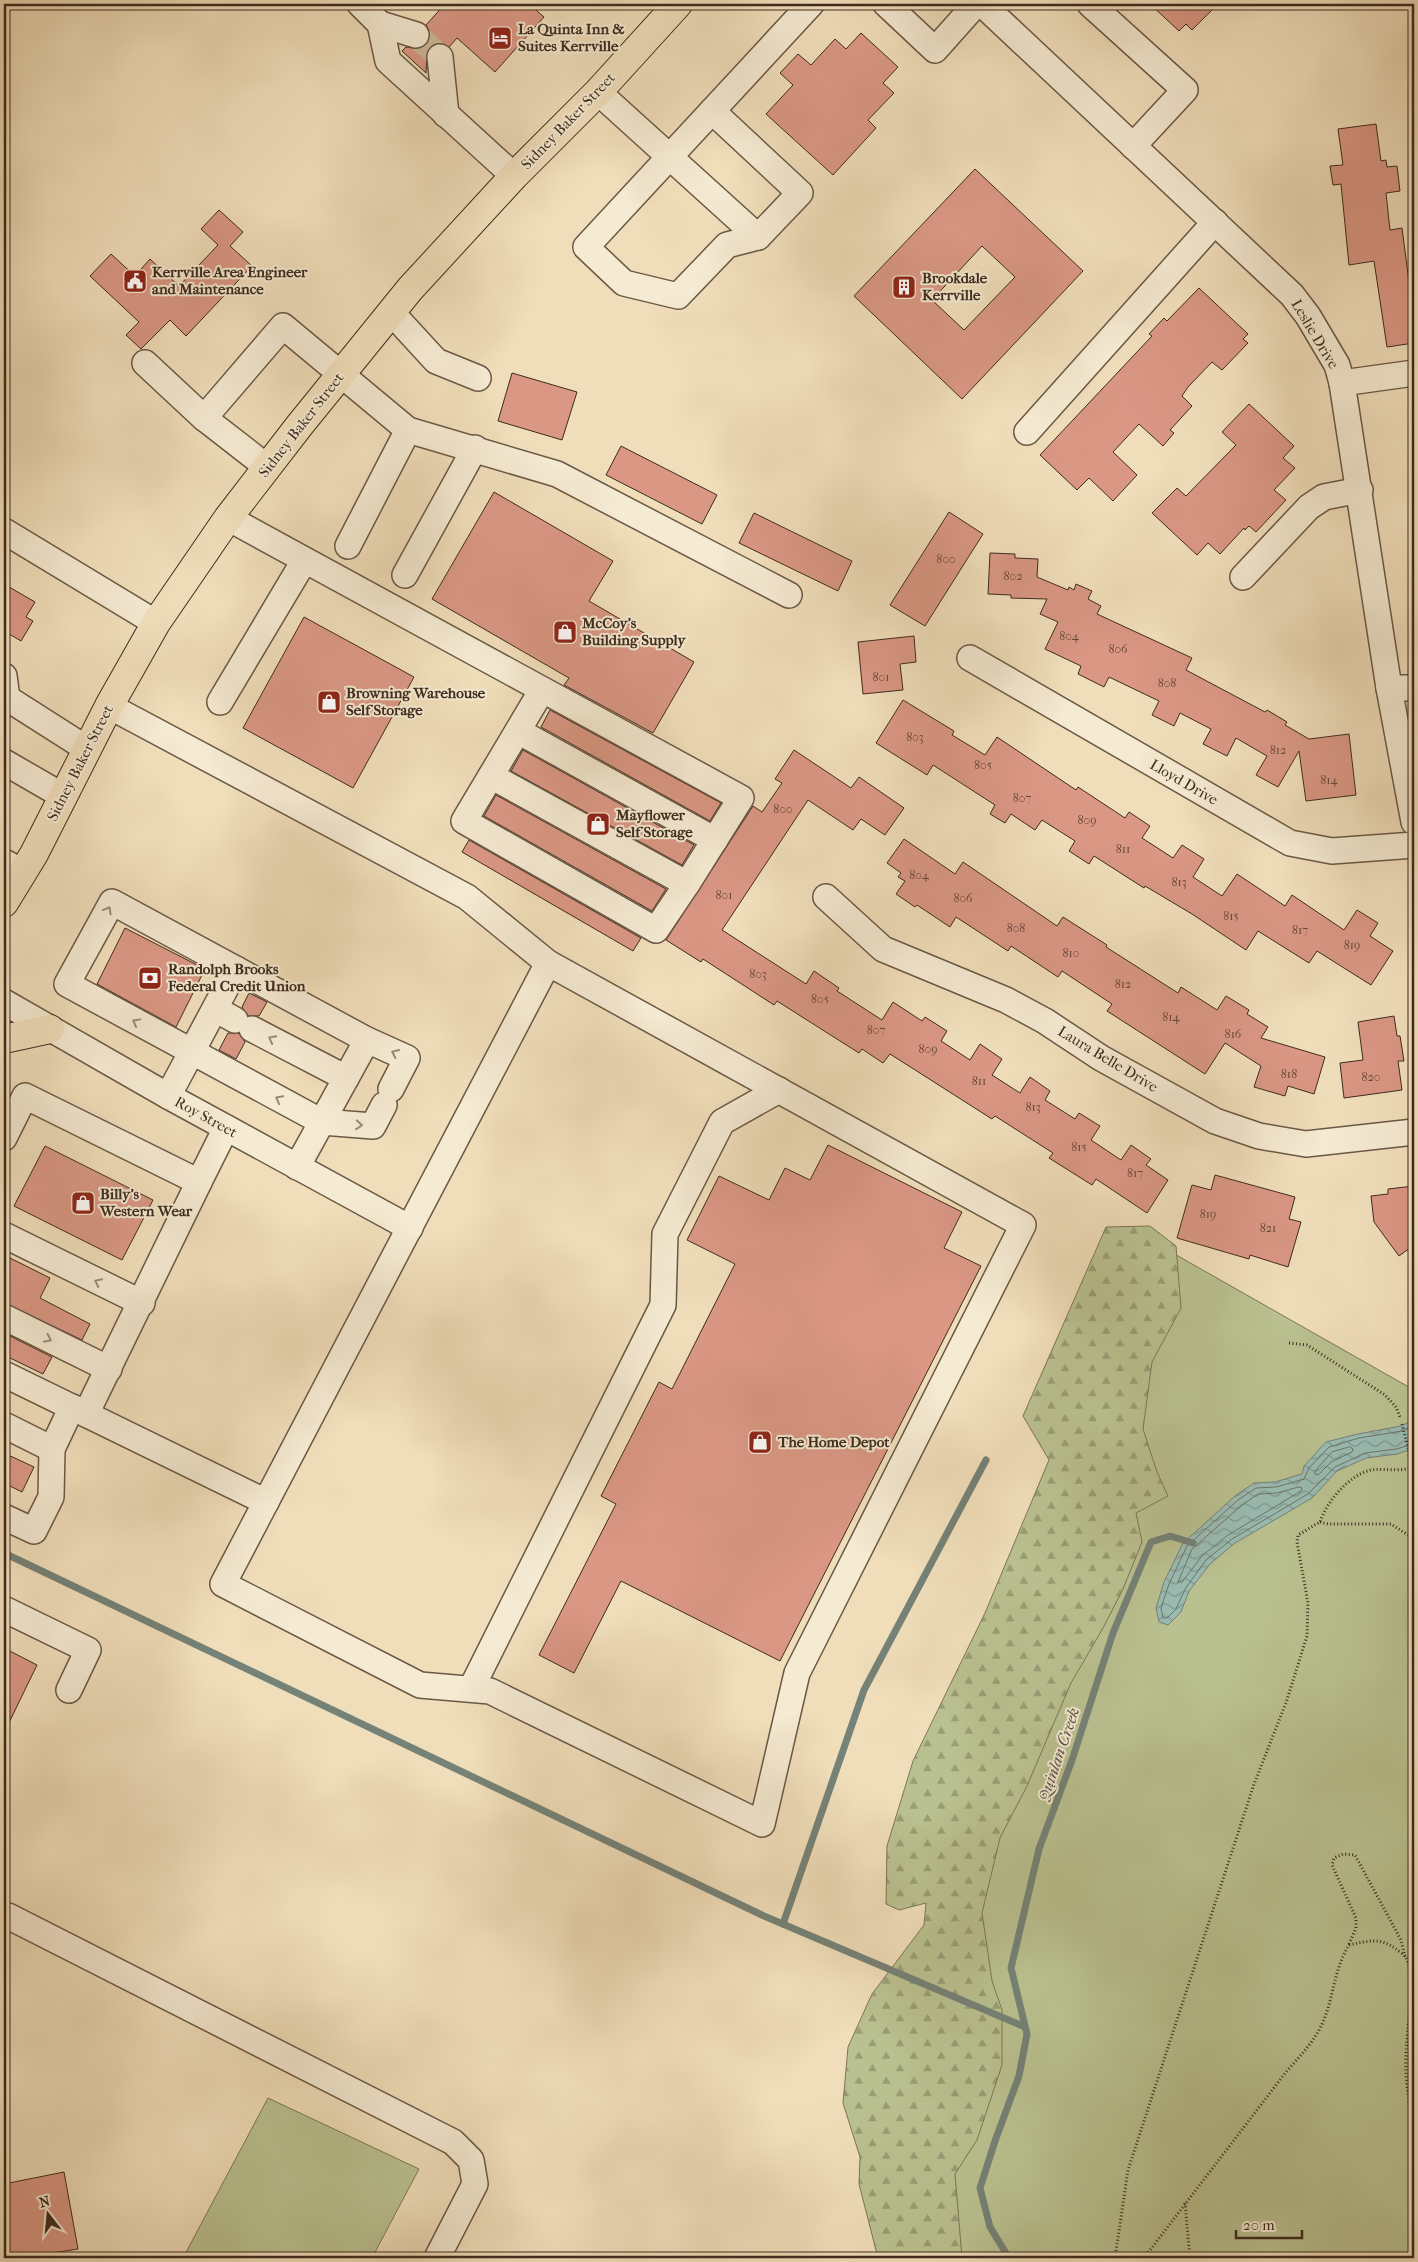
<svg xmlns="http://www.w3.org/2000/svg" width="1418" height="2262" font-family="'IM FELL French Canon',serif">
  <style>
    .green { fill: #bac190; stroke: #7c7657 }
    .forest { fill: url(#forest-firs); stroke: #7c7657 }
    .water { fill: url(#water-waves); stroke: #758277 }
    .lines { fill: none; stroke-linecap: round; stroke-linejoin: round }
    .shore { stroke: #6c7468; stroke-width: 1 }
    .stream { stroke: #758277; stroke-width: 7 }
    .building { fill: #da9784; stroke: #3e2b1e; fill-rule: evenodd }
    .minor-tunnel { stroke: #ccba9b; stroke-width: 25; stroke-dasharray: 25 12; stroke-linecap: butt }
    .minor-casing { stroke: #6a5845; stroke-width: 28 }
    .major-casing { stroke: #3e2b1e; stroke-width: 30 }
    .path { stroke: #3e2b1e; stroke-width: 3; stroke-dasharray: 1 2.5; stroke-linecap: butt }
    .minor { stroke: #f5ead2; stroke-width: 25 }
    .major { stroke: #f0deba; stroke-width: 28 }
    .oneway { stroke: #9a8a78 }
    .labels { text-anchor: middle; stroke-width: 4; stroke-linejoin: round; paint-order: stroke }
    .number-label { font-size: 12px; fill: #654638 }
    .poi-label { font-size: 15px; font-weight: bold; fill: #3e2b1e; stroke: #f5ead2; text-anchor: start }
    .street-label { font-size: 15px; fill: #3e2b1e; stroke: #f5ead2 }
    .water-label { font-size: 16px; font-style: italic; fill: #554f43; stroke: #f5ead2 }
  </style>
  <defs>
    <pattern id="forest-firs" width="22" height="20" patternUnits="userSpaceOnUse" patternTransform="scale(1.25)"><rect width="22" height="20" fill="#bac190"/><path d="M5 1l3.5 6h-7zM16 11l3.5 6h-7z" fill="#999d75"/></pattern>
    <pattern id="water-waves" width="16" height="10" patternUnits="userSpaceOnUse" patternTransform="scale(1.25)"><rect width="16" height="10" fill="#9abcb3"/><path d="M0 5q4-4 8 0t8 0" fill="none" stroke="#7f9991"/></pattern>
  </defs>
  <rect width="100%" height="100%" fill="#f0deba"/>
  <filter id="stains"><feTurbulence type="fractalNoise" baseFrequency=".004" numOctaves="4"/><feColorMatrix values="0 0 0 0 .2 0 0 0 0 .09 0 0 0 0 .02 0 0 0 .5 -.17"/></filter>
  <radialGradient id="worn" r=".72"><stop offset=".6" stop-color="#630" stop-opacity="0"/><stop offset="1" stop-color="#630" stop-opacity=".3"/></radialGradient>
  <g class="green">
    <path d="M1134 1231 1414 1390V2258H934L954 1830Z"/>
    <path d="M268 2098 419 2169 372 2258H183Z"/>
  </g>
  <path class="forest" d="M1150 1226 1176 1246 1181 1308 1152 1362 1143 1429 1157 1472 1168 1496 1136 1513 1142 1542 1123 1589 1103 1628 1071 1683 1027 1786 1000 1838 982 1913 992 1981 1002 2010V2065L977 2140 955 2174 962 2258H878L859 2184 860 2157 843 2103 848 2047 872 1994 924 1925 926 1903 899 1910 886 1904 887 1846 913 1761 985 1613 1049 1460 1023 1416 1106 1227Z"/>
  <path class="water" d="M1414 1420V1448L1397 1454 1366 1458 1337 1471 1312 1498 1235 1543 1210 1564 1189 1591 1181 1612 1168 1625 1159 1622 1156 1608 1164 1582 1183 1543 1235 1496 1254 1483 1275 1482 1302 1474 1304 1466 1326 1442 1358 1434 1401 1426Z"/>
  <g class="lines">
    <g class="shore">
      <path d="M1414 1425 1402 1431 1359 1438 1329 1447 1309 1468 1304 1479 1276 1487 1256 1488 1238 1500 1187 1546 1169 1584 1161 1608 1163 1618H1167L1176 1609 1185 1589 1206 1560 1232 1539 1308 1494 1335 1467 1365 1453 1396 1449 1414 1444"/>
      <path d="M1350 1447 1353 1449 1352 1452 1331 1462 1318 1475 1315 1474V1471L1332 1452Z"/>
      <path d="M1299 1487 1302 1488 1301 1491 1228 1535 1202 1556 1182 1582H1178L1192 1549 1242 1505 1258 1494 1277 1493Z"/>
    </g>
    <g class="stream">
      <path d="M4 1553 764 1916 1025 2027"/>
      <path d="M783 1924 864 1690 986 1460"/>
      <path d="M1009 2258 990 2227 980 2188 995 2141 1019 2076 1027 2034 1011 1968 1039 1849 1072 1760 1113 1633 1151 1542 1170 1536 1193 1543"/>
    </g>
  </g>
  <g class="building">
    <path d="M445 4H529L544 17 495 72 457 38 449 47 439 43 431 46 427 52 426 73 402 51 406 47 419 49 426 45 430 40V32L426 25Z"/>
    <path d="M1150 4H1218L1192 30 1186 24 1179 31Z"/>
    <path d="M861 33 898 67 883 83 894 93 868 120 876 128 833 175 766 114 793 85 780 73 798 54 811 65 835 39 846 49Z"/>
    <path d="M1376 124 1381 161 1386 160 1387 167 1397 166 1400 191 1386 193 1390 230 1402 228 1409 282 1414 281V343L1387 347 1374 261 1349 265 1341 184 1333 185 1330 166 1343 165 1338 129Z"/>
    <path d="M975 169 1083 271 962 399 854 296ZM982 246 1015 277 964 330 932 300Z"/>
    <path d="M219 210 243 232 230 246 252 266 186 336 170 320 141 349 126 335 139 322 90 276 111 254 135 276 150 259 179 286 218 245 201 229Z"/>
    <path d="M1199 288 1248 334 1243 339 1248 343 1222 370 1212 362 1188 387 1182 396 1192 406 1170 430 1174 433 1163 446 1139 424 1113 452 1137 475 1113 501 1089 478 1077 490 1040 455 1152 336 1149 334 1164 318 1167 321Z"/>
    <path d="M512 373 577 392 562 440 498 421Z"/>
    <path d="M1249 404 1294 446 1283 458 1295 468 1274 490 1286 500 1256 532 1249 526 1245 530 1244 528 1220 554 1208 543 1197 555 1152 513 1177 488 1186 496 1236 445 1222 432Z"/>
    <path d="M621 446 717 495 702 524 606 475Z"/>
    <path d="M494 492 613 561 589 601 694 662 653 733 564 685 569 678 432 599Z"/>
    <path d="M949 512 983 534 925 626 890 605Z"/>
    <path d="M754 513 852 561 838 591 739 543Z"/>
    <path d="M990 553 1015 554V558L1038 559 1037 577 1068 590 1069 587 1074 590 1076 584 1092 591 1088 599 1101 606 1097 614 1192 658 1186 670 1265 712 1267 710 1287 722 1285 725 1309 739 1349 734 1356 795 1306 801 1299 751 1278 787 1256 775 1267 756 1236 738 1227 756 1203 744 1211 729 1180 713 1174 726 1152 715 1159 701 1109 677 1104 687 1078 674 1081 666 1045 649 1058 622 1040 614 1047 599 1011 598V595L988 594Z"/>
    <path d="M4 584 35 602 26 617 33 621 21 641 4 631Z"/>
    <path d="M304 617 414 677 353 788 243 728Z"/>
    <path d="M914 636 916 662 900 664 903 690 863 694 858 642Z"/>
    <path d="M903 700 954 731 952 735 985 755 997 737 1076 790 1078 787 1125 818 1129 812 1150 826 1142 838 1173 858 1182 845 1204 859 1193 877 1222 896 1237 874 1285 906 1292 895 1344 930 1357 910 1378 923 1370 936 1393 951 1371 985 1317 951 1309 963 1258 931 1246 950 1192 914 1145 886 1144 888 1094 856 1089 864 1069 851 1075 841 1042 820 1035 830 1011 814 1005 823 990 814 995 805 933 765 927 775 876 743Z"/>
    <path d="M550 710 721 803 710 821 541 727Z"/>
    <path d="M523 750 694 845 682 865 511 771Z"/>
    <path d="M794 750 851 788 859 777 904 808 885 835 861 819 853 830 808 800 722 930 806 984 814 971 839 988 837 991 882 1020 893 1002 922 1021 925 1017 947 1031 941 1041 970 1060 980 1044 1002 1059 992 1075 1020 1093 1030 1077 1050 1091 1045 1100 1075 1119 1079 1113 1100 1126 1091 1140 1121 1160 1131 1145 1151 1159 1146 1165 1168 1180 1147 1213 1096 1179 1092 1185 1049 1158 1053 1153 995 1116 992 1119 890 1054 883 1063 862 1049 859 1053 777 1001 774 1005 703 959 701 962 666 940 753 806 762 812 782 783 775 779Z"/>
    <path d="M496 795 666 889 652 911 484 816Z"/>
    <path d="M904 839 955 874 963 862 1057 926 1063 917 1107 945 1106 947 1178 993 1181 987 1217 1010 1226 996 1249 1010 1247 1014 1268 1027 1261 1038 1325 1057 1314 1094 1288 1086 1285 1096 1254 1087 1261 1066 1225 1043 1205 1074 1107 1011 1112 1004 1062 971 1058 977 1011 946 1008 951 956 917 950 927 917 905 915 907 896 894 905 881 898 877 901 873 887 863Z"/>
    <path d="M469 840 641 938 633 951 462 852Z"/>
    <path d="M125 928 205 969 176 1027 97 984Z"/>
    <path d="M249 993 267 1002 259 1016H248L242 1007Z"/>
    <path d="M1394 1016 1397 1036H1400L1404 1061H1398L1402 1090 1344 1098 1340 1063 1363 1060 1358 1022Z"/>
    <path d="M228 1033H239L245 1042 236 1059 219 1050Z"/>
    <path d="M828 1145 962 1212 944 1248 981 1266 780 1661 621 1581 574 1673 539 1655 616 1504 601 1496 659 1382 672 1389 735 1264 687 1240 719 1176 769 1200 785 1168 810 1180Z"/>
    <path d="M45 1146 153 1200 122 1260 14 1206Z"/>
    <path d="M1215 1175 1295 1197 1289 1219 1301 1222 1288 1267 1250 1255 1249 1259 1177 1238 1192 1185 1211 1190Z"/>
    <path d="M1414 1186V1245L1399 1256 1374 1222 1371 1196 1388 1194V1189Z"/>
    <path d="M4 1255 50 1278 40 1298 90 1324 82 1340 4 1303Z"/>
    <path d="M4 1333 52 1357 43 1374 4 1355Z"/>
    <path d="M4 1453 34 1467 22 1492 4 1483Z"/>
    <path d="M4 1648 37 1665 4 1733Z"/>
    <path d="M64 2172 78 2249 21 2258H4V2184Z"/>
  </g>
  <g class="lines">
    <path class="minor-tunnel" d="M416 35 440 57"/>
    <g class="minor-casing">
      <g id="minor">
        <path d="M360 4 380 24 388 61 514 176"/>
        <path d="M886 4 935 50 976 4"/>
        <path d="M982 4 1292 295 1308 316 1337 365 1342 383 1389 688 1414 822"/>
        <path d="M1090 4 1185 90 1133 146"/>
        <path d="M380 24 416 35"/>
        <path d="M440 57 446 115"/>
        <path d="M598 92 758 237"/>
        <path d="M712 111 800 193 758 237 727 245 678 296 624 283 586 247Z"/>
        <path d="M712 111 811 4"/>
        <path d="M391 312 436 361 478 378"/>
        <path d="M145 363 204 418 283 326 408 430 557 474 789 595"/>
        <path d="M1342 383 1414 373"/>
        <path d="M204 418 267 467"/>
        <path d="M1027 432 1215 222"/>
        <path d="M228 518 741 798 687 884 656 930 464 821 542 690"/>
        <path d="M4 531 156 623"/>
        <path d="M348 546 408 430"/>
        <path d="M405 575 475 448"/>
        <path d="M1243 577 1309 507 1324 497 1360 490"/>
        <path d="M970 658 1290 843 1332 851 1414 845"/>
        <path d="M4 676 7 698 87 749"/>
        <path d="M1389 688H1414"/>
        <path d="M220 702 304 561"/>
        <path d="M109 706 467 897 548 963"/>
        <path d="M518 731 715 840"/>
        <path d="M4 762 63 796"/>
        <path d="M491 776 687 884"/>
        <path d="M4 862 23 872"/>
        <path d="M826 897 883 949 1006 1000 1045 1021 1101 1058 1215 1121 1259 1136 1306 1144 1414 1132"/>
        <path d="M548 963 1023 1225 797 1673 762 1824 490 1691 420 1685 223 1584Z"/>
        <path d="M4 1002 168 1096 410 1228"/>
        <path d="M215 1009 235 1020"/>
        <path d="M252 1029 346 1078"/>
        <path d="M168 1096 236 969"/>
        <path d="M384 1105 373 1126 322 1122 67 984 112 902 367 1040 407 1058 391 1089"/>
        <path d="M4 1138 25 1096 199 1182 86 1414"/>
        <path d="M297 1167 367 1040"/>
        <path d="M199 1182 226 1128"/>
        <path d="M4 1235 142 1303"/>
        <path d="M4 1317 109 1369"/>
        <path d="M4 1374 266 1502"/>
        <path d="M4 1425 52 1449"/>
        <path d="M4 1517 34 1531 51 1497 52 1449 72 1407"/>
        <path d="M4 1609 88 1650 69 1690"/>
        <path d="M471 1689 663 1305 665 1234 722 1122 779 1090"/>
        <path d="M4 1916H8L453 2142 471 2160 475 2184 437 2258"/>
      </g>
    </g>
    <g class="major-casing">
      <g id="major">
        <path d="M4 903 34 854 109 706 156 623 228 518 299 426 410 289 514 176 598 92 678 4"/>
        <path d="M4 1039 50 1029"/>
      </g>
    </g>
    <g class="path">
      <path d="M1289 1343 1307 1345 1385 1395 1396 1407 1400 1417"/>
      <path d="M1402 1424 1409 1452"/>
      <path d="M1320 1522 1328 1524H1391L1414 1539"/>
      <path d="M1349 1944 1356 1928V1918L1332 1865 1334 1858 1343 1854 1355 1855 1401 1940 1405 1957"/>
      <path d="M1185 2203 1190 2258"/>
      <path d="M1115 2258 1128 2170 1254 1784 1286 1703 1307 1636 1308 1603 1297 1542 1298 1535 1320 1522C1327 1501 1349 1475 1371 1470 1384 1468 1397 1472 1410 1468L1409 1454"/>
      <path d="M1144 2258 1286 2072C1300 2056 1315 2041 1323 2022 1334 1996 1334 1969 1349 1945 1368 1941 1380 1937 1396 1949 1398 1951 1403 1954 1405 1956 1417 1974 1406 2033 1406 2055 1405 2078 1408 2100 1414 2123"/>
    </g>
    <use href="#minor" class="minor"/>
    <use href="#major" class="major"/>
  </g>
  <defs><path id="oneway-chevron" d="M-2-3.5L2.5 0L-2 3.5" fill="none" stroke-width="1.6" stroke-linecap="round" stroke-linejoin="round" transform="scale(1.25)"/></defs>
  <g class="oneway">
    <use href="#oneway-chevron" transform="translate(108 910) rotate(-61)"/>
    <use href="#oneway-chevron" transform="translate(136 1022) rotate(-151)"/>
    <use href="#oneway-chevron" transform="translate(272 1039) rotate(-152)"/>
    <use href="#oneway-chevron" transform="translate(395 1053) rotate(-155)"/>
    <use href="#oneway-chevron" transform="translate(279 1099) rotate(-152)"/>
    <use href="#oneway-chevron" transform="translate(359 1125) rotate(5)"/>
    <use href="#oneway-chevron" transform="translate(98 1282) rotate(-154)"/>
    <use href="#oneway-chevron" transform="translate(48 1339) rotate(26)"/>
  </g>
  <defs>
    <g id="hotel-square" transform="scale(1.25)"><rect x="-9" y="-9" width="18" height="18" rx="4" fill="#8f2418" stroke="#f5ead2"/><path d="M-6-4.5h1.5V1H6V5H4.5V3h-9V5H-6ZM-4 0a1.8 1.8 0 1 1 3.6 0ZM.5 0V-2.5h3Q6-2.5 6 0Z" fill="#fff"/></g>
    <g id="civic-square" transform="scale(1.25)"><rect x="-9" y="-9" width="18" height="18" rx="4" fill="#8f2418" stroke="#f5ead2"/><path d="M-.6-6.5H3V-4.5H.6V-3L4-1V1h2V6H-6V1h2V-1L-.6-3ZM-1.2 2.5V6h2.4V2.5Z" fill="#fff"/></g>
    <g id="building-square" transform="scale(1.25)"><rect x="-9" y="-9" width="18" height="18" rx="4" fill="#8f2418" stroke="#f5ead2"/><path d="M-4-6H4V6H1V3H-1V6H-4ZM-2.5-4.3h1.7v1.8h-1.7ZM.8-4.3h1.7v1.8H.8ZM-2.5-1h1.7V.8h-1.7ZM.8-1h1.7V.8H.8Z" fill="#fff"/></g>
    <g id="shop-square" transform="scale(1.25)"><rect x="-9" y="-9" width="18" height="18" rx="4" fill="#8f2418" stroke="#f5ead2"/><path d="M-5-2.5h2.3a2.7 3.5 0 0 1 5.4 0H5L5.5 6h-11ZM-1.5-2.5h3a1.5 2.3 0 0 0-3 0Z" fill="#fff"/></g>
    <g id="bank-square" transform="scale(1.25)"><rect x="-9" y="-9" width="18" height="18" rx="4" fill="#8f2418" stroke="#f5ead2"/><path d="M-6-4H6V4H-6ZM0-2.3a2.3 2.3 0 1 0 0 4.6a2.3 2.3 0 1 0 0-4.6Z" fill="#fff"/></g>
  </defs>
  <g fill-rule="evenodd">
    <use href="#hotel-square" x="500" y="38"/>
    <use href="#civic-square" x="135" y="281"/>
    <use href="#building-square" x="904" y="287"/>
    <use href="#shop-square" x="565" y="632"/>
    <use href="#shop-square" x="329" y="702"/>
    <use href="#shop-square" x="598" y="824"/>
    <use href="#bank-square" x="150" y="978"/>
    <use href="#shop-square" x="83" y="1203"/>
    <use href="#shop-square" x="760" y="1442"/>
  </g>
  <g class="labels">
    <g class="number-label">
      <text x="946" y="563">800</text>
      <text x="1013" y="580">802</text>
      <text x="1069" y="640">804</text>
      <text x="1118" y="653">806</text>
      <text x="881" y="681">801</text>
      <text x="1167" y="687">808</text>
      <text x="915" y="741">803</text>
      <text x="1278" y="754">812</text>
      <text x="983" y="769">805</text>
      <text x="1329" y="784">814</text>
      <text x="1022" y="802">807</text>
      <text x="783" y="813">800</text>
      <text x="1087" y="824">809</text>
      <text x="1123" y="853">811</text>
      <text x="919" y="879">804</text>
      <text x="1179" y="886">813</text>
      <text x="724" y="899">801</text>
      <text x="963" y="902">806</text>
      <text x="1231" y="920">815</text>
      <text x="1016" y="932">808</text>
      <text x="1300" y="934">817</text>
      <text x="1352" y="949">819</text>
      <text x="1071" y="957">810</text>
      <text x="758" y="978">803</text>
      <text x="1123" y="988">812</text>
      <text x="820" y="1003">805</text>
      <text x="1171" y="1021">814</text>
      <text x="876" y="1034">807</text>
      <text x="1233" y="1038">816</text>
      <text x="928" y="1053">809</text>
      <text x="1289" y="1078">818</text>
      <text x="1371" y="1081">820</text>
      <text x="979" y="1085">811</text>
      <text x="1033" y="1111">813</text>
      <text x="1079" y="1151">815</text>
      <text x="1135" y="1177">817</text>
      <text x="1208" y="1218">819</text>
      <text x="1268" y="1232">821</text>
    </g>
    <g class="poi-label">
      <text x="518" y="34">La Quinta Inn &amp;<tspan x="518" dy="17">Suites Kerrville</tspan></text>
      <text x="152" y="277">Kerrville Area Engineer<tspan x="152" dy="17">and Maintenance</tspan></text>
      <text x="922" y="283">Brookdale<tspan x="922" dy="17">Kerrville</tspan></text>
      <text x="582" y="628">McCoy's<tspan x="582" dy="17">Building Supply</tspan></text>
      <text x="346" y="698">Browning Warehouse<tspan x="346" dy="17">Self Storage</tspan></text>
      <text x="616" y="820">Mayflower<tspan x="616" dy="17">Self Storage</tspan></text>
      <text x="168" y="974">Randolph Brooks<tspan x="168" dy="17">Federal Credit Union</tspan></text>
      <text x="100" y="1199">Billy's<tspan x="100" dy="17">Western Wear</tspan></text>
      <text x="778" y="1447">The Home Depot</text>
    </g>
    <g class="street-label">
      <text transform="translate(568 121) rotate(-46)" y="5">Sidney Baker Street</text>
      <text transform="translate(1315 334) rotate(59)" y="5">Leslie Drive</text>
      <text transform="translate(301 425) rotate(-52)" y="5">Sidney Baker Street</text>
      <text transform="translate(80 763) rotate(-63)" y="5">Sidney Baker Street</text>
      <text transform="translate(1184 782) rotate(30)" y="5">Lloyd Drive</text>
      <text transform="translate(1108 1059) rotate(31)" y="5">Laura Belle Drive</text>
      <text transform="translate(206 1117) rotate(29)" y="5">Roy Street</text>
    </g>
    <g class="water-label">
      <text transform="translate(1058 1754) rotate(-71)" y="6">Quinlan Creek</text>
    </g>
  </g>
  <rect width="1418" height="2262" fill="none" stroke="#f0deba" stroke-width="20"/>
  <rect x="5" y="5" width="1408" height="2252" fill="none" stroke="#3e2b1e" stroke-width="2.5"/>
  <rect x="10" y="10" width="1398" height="2242" fill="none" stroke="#3e2b1e"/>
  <g transform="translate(48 2214) rotate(344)" stroke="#f5ead2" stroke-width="4" paint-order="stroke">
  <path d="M0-4L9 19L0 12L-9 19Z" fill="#3e2b1e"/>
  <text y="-8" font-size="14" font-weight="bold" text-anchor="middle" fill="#3e2b1e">N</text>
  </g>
  <path d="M1236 2230v8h66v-8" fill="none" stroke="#3e2b1e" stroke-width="2.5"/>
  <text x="1243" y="2230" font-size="15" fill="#3e2b1e" stroke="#f5ead2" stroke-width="4" paint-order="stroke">20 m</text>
  <rect width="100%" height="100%" filter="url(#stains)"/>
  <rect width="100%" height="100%" fill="url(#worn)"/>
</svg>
